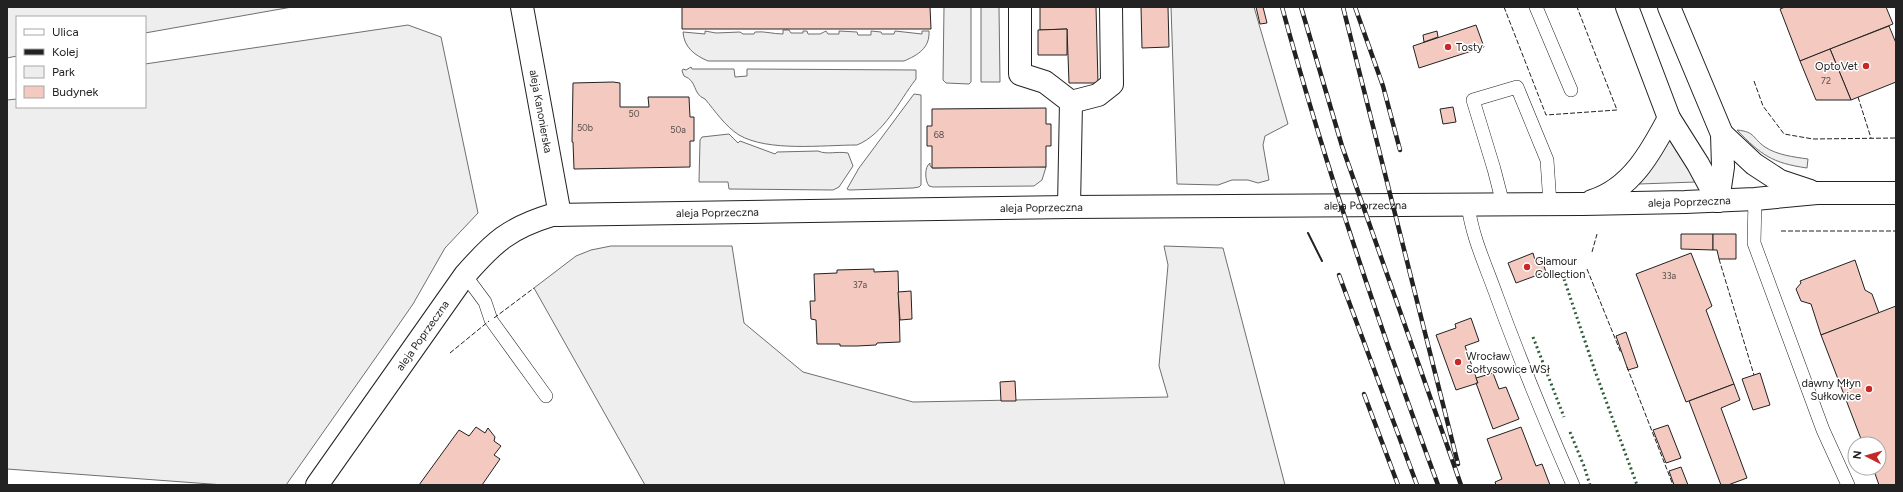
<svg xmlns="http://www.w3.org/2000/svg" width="1903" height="492" font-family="Figtree,sans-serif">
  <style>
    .green { fill: #eee; stroke: #6f6f6f }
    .parking { fill: #ededed; stroke: #6f6f6f }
    .building { fill: #f3c9c0; stroke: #222 }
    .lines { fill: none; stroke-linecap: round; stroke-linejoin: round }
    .lane-casing { stroke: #222; stroke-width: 14 }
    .street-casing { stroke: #222; stroke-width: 24 }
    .secondary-casing { stroke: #222; stroke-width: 24 }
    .lane { stroke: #fff; stroke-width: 13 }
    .street { stroke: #fff; stroke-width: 22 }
    .secondary { stroke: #fff; stroke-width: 22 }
    .rail-casing { stroke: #222; stroke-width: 4.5 }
    .rail { stroke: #fff; stroke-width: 3; stroke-dasharray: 9; stroke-linecap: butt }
    .hedge { stroke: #2f5e38; stroke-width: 3; stroke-dasharray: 2 3; stroke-linecap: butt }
    .fence { stroke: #222; stroke-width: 1; stroke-dasharray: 5 2; stroke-linecap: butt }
    .wall { stroke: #222; stroke-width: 2 }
    .poi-dot { fill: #c62828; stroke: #fff; stroke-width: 1.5 }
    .labels { text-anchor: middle; stroke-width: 3; stroke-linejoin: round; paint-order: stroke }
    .number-label { font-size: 9px; fill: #564c4a }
    .poi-label { font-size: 11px; fill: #222; stroke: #fff; text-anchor: start }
    .street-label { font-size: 11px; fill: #222; stroke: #fff }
  </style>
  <rect width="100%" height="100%" fill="#fff"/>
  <g class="green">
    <path d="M7 7H292L145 33V17H17V56L7 58Z"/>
    <path d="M944 7H971V82L969 84 946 83 943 80Z"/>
    <path d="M1171 7H1254L1288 124 1265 136 1263 145 1269 180 1258 183 1248 180H1232L1218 185 1177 184Z"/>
    <path d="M408 25 441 37 478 213 445 248 413 304 386 343 286 485H224L7 469V100L17 99V107H145V64Z"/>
    <path d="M783 30H789L791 33H803V31H807L808 34H820L826 31 828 34H839V31L857 32 858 35H871V31L881 32 882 34H894L895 31 922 34V31H929C930 48 918 55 904 61H708C694 55 684 47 683 32L705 34V31L716 33 740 32 743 34H754L755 32C765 31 773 34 783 34Z"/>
    <path d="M691 67 692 69H734L735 77 747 76V69L916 70V79C899 101 884 134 857 145 823 145 768 152 739 135 725 126 715 111 705 99 692 94 698 81 684 76L682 71 683 69 686 70Z"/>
    <path d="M914 94 921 95V185L919 187 913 188 849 190 847 189 859 168Z"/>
    <path d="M1737 130C1756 132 1752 138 1765 147 1777 155 1794 157 1808 159L1807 168C1772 163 1761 155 1737 130Z"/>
    <path d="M729 134 738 143 740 141 775 154 777 152 818 151C827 155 837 151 848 153L853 166 839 187 833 190 729 189 728 182H699L700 140 702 137Z"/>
    <path d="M1667 136 1689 168 1696 182 1639 184 1638 183Z"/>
    <path d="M930 163V166L933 168 1022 166 1046 167 1042 180 1034 186 933 187 929 186C925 181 924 167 930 163Z"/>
    <path d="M611 246H732L744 323 803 372 913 402 1168 397 1159 366 1168 265 1164 246 1223 248 1285 485H645L534 288 576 256 591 250Z"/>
  </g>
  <path class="parking" d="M981 7H999L1000 82H981Z"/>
  <g class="building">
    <path d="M682 7H930L931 29H682Z"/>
    <path d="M1040 7H1096L1098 83H1069L1067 29 1040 30Z"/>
    <path d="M1141 7H1168L1169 47 1142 48Z"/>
    <path d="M1256 7H1263L1267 23 1260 24Z"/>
    <path d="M1785 7H1886L1893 24 1800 61 1780 9Z"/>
    <path d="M1476 25 1484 47 1419 68 1413 46Z"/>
    <path d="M1889 26 1896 43V82L1851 100 1830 49Z"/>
    <path d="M1067 29V55H1038V30Z"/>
    <path d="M1437 31 1438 37 1424 42 1423 35Z"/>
    <path d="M1830 49 1851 100H1816L1800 61Z"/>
    <path d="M613 82 620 83V107H649L648 97H689L690 117H694V141H690V167L574 169 573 142H572L573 83Z"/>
    <path d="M1453 107 1456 122 1443 124 1440 109Z"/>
    <path d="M1046 108V124H1051V146H1046V167L932 168V146H927V126H932V109Z"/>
    <path d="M1681 234H1713V250L1681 249Z"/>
    <path d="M1713 234H1736V259H1719L1717 250H1713Z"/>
    <path d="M1533 253 1535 260 1541 257 1546 272 1516 283 1508 263Z"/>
    <path d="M1691 253 1712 306 1706 310 1734 384 1686 402 1636 274Z"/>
    <path d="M1855 260 1865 290 1872 294 1879 313 1821 335 1811 304 1801 301 1796 289 1801 283 1800 281Z"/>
    <path d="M874 269V272L898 271 900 342 877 343 876 345 857 346H840V344H817L816 320 811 319 810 301H815L814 274 837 273V270Z"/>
    <path d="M911 291 912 319 900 320 898 292Z"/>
    <path d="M1896 306V485H1879L1873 468H1879V444H1863L1821 335Z"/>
    <path d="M1471 318 1479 341 1465 346 1478 383 1456 390 1436 335 1456 328 1455 324Z"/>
    <path d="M1626 332 1638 367 1628 370 1616 336Z"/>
    <path d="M1493 373 1499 389 1506 387 1519 419 1493 429 1476 383H1478L1476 378Z"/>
    <path d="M1760 373 1770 405 1753 410 1742 379Z"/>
    <path d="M1015 381 1016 401H1001L1000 382Z"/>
    <path d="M1734 384 1740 400 1721 408 1747 478 1728 485H1721L1689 401Z"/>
    <path d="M1668 425 1681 458 1666 463 1653 430Z"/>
    <path d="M476 427 485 433 488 428 495 437 494 441 501 446 494 455 500 459 482 485H419L459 430 469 436Z"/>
    <path d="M1521 427 1536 466 1542 464 1550 485H1496L1495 482 1502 479 1487 439Z"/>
    <path d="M1681 467 1688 485H1674L1669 471Z"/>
  </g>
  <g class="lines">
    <g class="lane-casing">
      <g id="lane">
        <path d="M1536 7 1571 90"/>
        <path d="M1755 199 1754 243 1823 430 1848 485"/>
        <path d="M1503 204 1494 169 1473 100 1517 87 1547 160 1550 204"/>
        <path d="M1468 205C1472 237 1486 266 1497 297 1520 360 1546 423 1573 485"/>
        <path d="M465 275 485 302 491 320 546 396"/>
      </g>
    </g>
    <g class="street-casing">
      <g id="street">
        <path id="s1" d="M522 7 560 215"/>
        <path d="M1020 7V74L1045 82 1071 102 1069 207"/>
        <path d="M1071 102 1098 95 1112 84 1111 7"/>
      </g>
    </g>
    <g class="secondary-casing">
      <g id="secondary">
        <path d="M1627 7 1669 118 1698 164 1718 201"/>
        <path d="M1669 7 1722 134 1723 167 1718 201"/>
        <path d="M1722 134 1754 164 1780 181 1810 191"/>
        <path d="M1592 201C1631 189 1651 152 1669 118"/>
        <path id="s2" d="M317 485 465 275C494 242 509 228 552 215L1069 207 1583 204 1685 202 1755 199 1817 193H1896"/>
      </g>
    </g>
    <use href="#lane" class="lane"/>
    <use href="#street" class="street"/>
    <use href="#secondary" class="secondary"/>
    <g class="rail-casing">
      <g id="rail">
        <path d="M1282 7C1326 169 1380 328 1438 485"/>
        <path d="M1301 7 1342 146 1461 485"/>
        <path d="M1343 7 1458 464"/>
        <path d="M1355 7 1383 86 1400 150"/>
        <path d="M1339 275 1417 485"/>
        <path d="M1364 394 1398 485"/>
      </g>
    </g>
    <use href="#rail" class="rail"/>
    <g class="hedge">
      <path d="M1564 279 1595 371 1637 485"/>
      <path d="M1533 337 1564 417"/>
      <path d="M1570 432 1584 466 1590 485"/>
    </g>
    <g class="fence">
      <path d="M1504 7 1546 115 1617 110 1577 7"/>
      <path d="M1754 81 1763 106 1784 134 1813 139 1896 138"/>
      <path d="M1858 97 1871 138"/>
      <path d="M1781 231H1896"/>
      <path d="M1592 252 1597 234"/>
      <path d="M1719 259 1754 375"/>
      <path d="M1587 269 1621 353"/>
      <path d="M494 318 534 288"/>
      <path d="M450 353 489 321"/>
      <path d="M1627 367 1673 485"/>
    </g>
    <path class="wall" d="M1308 233 1322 261"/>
  </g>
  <g class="poi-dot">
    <circle cx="1448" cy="47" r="4"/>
    <circle cx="1866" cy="66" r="4"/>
    <circle cx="1527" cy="267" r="4"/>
    <circle cx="1458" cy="362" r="4"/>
    <circle cx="1869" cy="389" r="4"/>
  </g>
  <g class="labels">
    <g class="number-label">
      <text x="1826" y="84">72</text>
      <text x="634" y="117">50</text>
      <text x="585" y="131">50b</text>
      <text x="678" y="133">50a</text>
      <text x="939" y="138">68</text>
      <text x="1669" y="279">33a</text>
      <text x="860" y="288">37a</text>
    </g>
    <g class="poi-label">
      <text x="1456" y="51">Tosty</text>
      <text x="1858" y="70" text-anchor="end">OptoVet</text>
      <text x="1535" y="265">Glamour<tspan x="1535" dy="13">Collection</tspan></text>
      <text x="1466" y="360">Wrocław<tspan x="1466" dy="13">Sołtysowice WSł</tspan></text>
      <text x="1861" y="387" text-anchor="end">dawny Młyn<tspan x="1861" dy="13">Sułkowice</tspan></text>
    </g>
    <g class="street-label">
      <text dy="4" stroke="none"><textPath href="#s1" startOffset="106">aleja Kanonierska</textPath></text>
      <text dy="4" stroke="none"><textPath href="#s2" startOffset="1502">aleja Poprzeczna</textPath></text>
      <text dy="4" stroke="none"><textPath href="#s2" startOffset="1178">aleja Poprzeczna</textPath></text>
      <text dy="4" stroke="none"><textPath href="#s2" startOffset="854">aleja Poprzeczna</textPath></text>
      <text dy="4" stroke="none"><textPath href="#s2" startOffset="530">aleja Poprzeczna</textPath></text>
      <text dy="4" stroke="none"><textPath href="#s2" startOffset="183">aleja Poprzeczna</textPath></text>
    </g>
  </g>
  <rect width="1903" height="492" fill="none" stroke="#222222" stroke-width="16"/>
  <rect x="16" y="16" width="130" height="92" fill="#ffffff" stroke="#a7a7a7"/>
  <rect x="24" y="29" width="20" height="6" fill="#ffffff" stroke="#a7a7a7"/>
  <text x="52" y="36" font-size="12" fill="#222222">Ulica</text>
  <rect x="24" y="49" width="20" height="6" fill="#222222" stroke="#a7a7a7"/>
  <text x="52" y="56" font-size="12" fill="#222222">Kolej</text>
  <rect x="24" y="66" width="20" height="12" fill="#eeeeee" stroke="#a7a7a7"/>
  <text x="52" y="76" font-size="12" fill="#222222">Park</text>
  <rect x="24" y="86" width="20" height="12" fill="#f3c9c0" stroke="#a7a7a7"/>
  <text x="52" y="96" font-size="12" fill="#222222">Budynek</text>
  <g transform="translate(1867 456) rotate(276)"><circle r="19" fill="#ffffff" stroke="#a7a7a7"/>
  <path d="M0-3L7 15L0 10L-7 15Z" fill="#c62828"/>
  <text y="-6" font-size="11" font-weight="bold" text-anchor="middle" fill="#222222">N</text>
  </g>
</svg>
